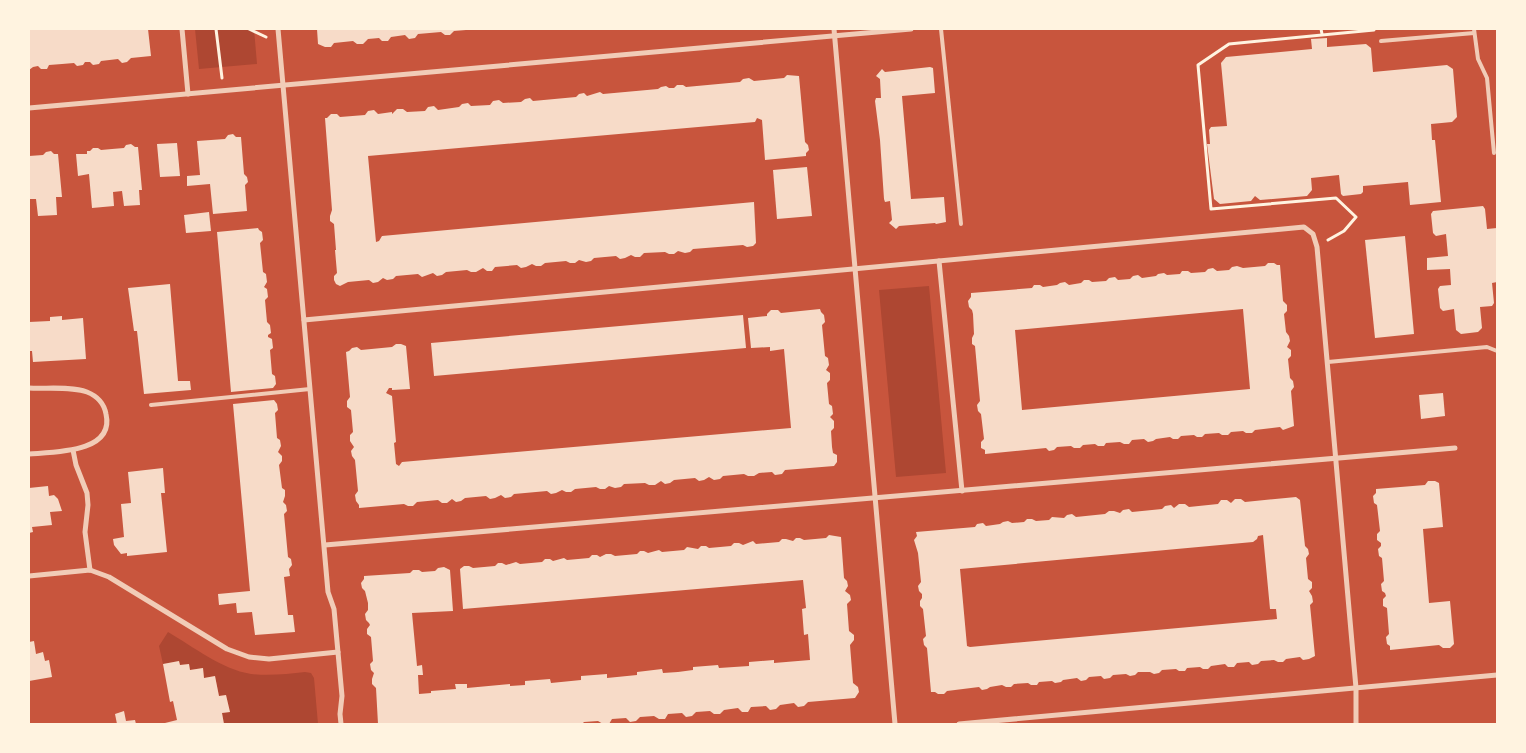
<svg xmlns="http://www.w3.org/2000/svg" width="1526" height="753" font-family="Poppins,sans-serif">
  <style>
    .green { fill: #ae4732 }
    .building { fill: #f7dbc8; fill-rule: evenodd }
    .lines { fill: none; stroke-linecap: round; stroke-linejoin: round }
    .path { stroke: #fff3e0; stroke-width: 3 }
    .service { stroke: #f1ccb7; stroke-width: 4 }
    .minor { stroke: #f1ccb7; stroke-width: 5 }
  </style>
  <rect width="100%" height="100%" fill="#c8553d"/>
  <g class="green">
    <path d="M195 29H254L257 64 199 69Z"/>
    <path d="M929 286 946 473 896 477 879 290Z"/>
    <path d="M168 632C194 647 221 669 251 674 269 676 288 674 305 672L311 673 314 678 318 724H224L222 713 230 712 226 695 219 696 215 676 204 678 203 668 190 670 189 664 180 665 179 661 163 664 159 646Z"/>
  </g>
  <g class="building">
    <path d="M29 29H148L151 56 131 58 127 62 122 63 118 59 101 61 99 64 93 65 90 62H85L83 65 77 66 74 63 62 64 49 65 47 69H41L38 66 33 67 29 70Z"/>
    <path d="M317 29H466V30L454 31 450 35H445L441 32 418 34 415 38 409 39 405 35 391 37 388 41H382L379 38 368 39 363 44H357L353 41 334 43 331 47H325L318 44Z"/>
    <path d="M1327 38V47L1366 44 1371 48 1373 72 1447 65 1453 69 1457 117 1452 122 1431 124 1432 140H1435L1441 202 1410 205 1408 182 1363 186V192L1361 194 1343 196 1341 194 1339 175 1311 178 1312 190 1307 196 1260 200 1255 196 1251 201 1220 204 1214 199 1207 144H1210L1209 130 1211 127 1227 126 1221 63 1226 57 1312 49 1311 39Z"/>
    <path d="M930 67 933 68 935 93 902 96 911 199 944 197 946 222 936 224 935 223 899 226 896 229 889 223 892 220 890 201 885 202 884 199 880 140 875 101 876 98H881L880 79 876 76 882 69 885 72Z"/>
    <path d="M787 75 799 76 805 142 808 145 809 150 806 153V156L765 160 762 120 757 118 755 122 368 156 376 242 379 241 382 236 754 202 756 243 753 246 747 247 743 245 693 249 690 252 685 253 678 251 674 254H669L665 252 644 253 640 257H635L631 255 625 258 620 259 616 256 594 258 591 261 586 262 579 260 575 263H570L566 261 545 263 541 266H536L532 264 526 267 521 268 517 265 495 267 492 271H487L483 268 476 272H471L467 270 446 272 442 275 437 276 433 273 422 277 418 274 396 276 393 279 387 280 383 278 378 282 373 283 369 280 348 282 340 286 336 284 334 280V276L337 273 335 250H336L334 224 330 221V216L332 210 325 118H327L331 114H337L340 117 365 115 368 111 374 110 378 114 392 112V114L397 109H403L407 112 425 111 428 107 434 106 438 110 459 107 462 104 468 103 471 106 490 105 493 101 499 100 503 103 521 102 525 99 530 98 533 101 576 97 579 94 584 93 587 96 600 92 603 94 658 89 661 87 666 86 669 88H674L677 85H683L686 87 740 82 743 79 749 78 754 81 784 78Z"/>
    <path d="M233 134 236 137H241L244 174 247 177 248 182 245 185 247 211 213 214 210 184 187 186V176L200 175 197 141 225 139 228 135Z"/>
    <path d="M177 143 180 176 160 177 157 144Z"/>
    <path d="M131 144 135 147H138L142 190H139L140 205 124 206 122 191 113 192 114 206 92 208 89 174 78 176 76 154H87V151H90L93 148H98L101 150 112 149 124 148 126 145Z"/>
    <path d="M51 151 54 154H58L62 197H56L57 215 38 216 36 199H29V156L43 155 46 152Z"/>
    <path d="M807 167 812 216 777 219 773 170Z"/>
    <path d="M1483 206 1485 209 1487 229 1497 228V282L1492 283 1494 303 1492 306 1480 307 1482 328 1478 332 1461 334 1456 330 1454 309 1443 311 1440 308 1438 289 1440 286 1451 285 1450 269 1427 270V258L1448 256 1446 234 1436 236 1433 233 1431 214 1433 211Z"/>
    <path d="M209 212 211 231 186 233 184 215Z"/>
    <path d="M258 228 259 230 262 232 263 240 260 243 263 272 266 274 267 282 264 287 267 289 268 297 265 300 267 322 270 325 271 333 268 335V337L272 339 273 348 270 350 272 374 275 376 276 384 273 388 231 392 217 232Z"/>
    <path d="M1405 236 1414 334 1375 338 1365 240Z"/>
    <path d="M1268 263H1274L1277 265H1280L1283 301 1287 305V311L1284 314 1286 332 1289 336 1290 341 1287 347 1291 350V356L1288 359 1290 378 1293 381 1294 387 1291 391 1294 426 1283 430 1280 427 1255 430 1252 433H1246L1243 431 1231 432 1228 435H1222L1219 433 1205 434 1202 437H1197L1194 435 1181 436 1178 439H1173L1170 437 1156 439 1153 441 1148 442 1144 439 1132 440 1129 444H1124L1120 442 1106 443 1104 446H1098L1095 444 1083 445 1080 448H1074L1071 446 1057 447 1054 450 1049 451 1046 448 985 454V450L981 448V442L984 439 981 414 978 411 977 405 980 401 975 346 972 344V338L974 334 973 314 972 310 969 307 968 301 971 297V293L1032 288 1034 285H1040L1043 287 1057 285 1060 283 1065 282 1069 285 1081 283 1084 280H1089L1092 282 1106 281 1109 278 1115 277 1118 280 1130 279 1133 276 1138 275 1142 278 1156 276 1158 274 1164 273 1167 275 1180 274 1182 271H1188L1191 273 1205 272 1208 269 1213 268 1217 271 1229 270 1232 267 1237 266 1243 268 1265 266ZM1243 309 1250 389 1022 410 1015 330Z"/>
    <path d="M170 284 178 381H190L191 390 144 394 137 331H134L128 288Z"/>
    <path d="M820 309 821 312 824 315 825 322 822 325 825 356 828 358 829 365 826 370 830 373V380L827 383 829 404 832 406 833 414 830 417 834 421V428L831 431 832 447 833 453 837 455V462L834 466 785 470 782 474 775 475 772 472 759 473 754 476H748L744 474 723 476 720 479 714 480 709 477 704 480 699 481 695 478 674 480 670 483 665 484 661 481 655 485H649L645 483 624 484 621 487 615 488 609 486 605 489H600L596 487 575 489 571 492H566L562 490 556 493 551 494 547 491 514 494 511 497 505 498 501 495 495 498 490 499 486 496 465 498 461 501 456 502 452 499 447 503H442L438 500 417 502 413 506H408L404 504 359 508V505L356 501 355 495 358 491 355 460 352 456 351 451 354 447 350 441V435L353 432 351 410 347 407V401L350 397 346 352 349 351 352 348 357 347 361 350 392 347 396 344H401L406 346 410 389 392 390V388H389L386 393 392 396 396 442 394 443 396 464 399 466 402 462 791 428 784 349 770 351V347L751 348 748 318 767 316V314L771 310H778L781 313Z"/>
    <path d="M743 315 746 348 434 376 431 343Z"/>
    <path d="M62 316V320L83 318 86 359 33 362 32 351H29V322L50 321V317Z"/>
    <path d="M1443 393 1445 416 1421 419 1419 395Z"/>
    <path d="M274 400 277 404 278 410 275 413 277 438 280 440 281 446 278 452 282 456V461L279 465 282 488 285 490V496L283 502 286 505 287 511 284 514 288 557 291 559 292 565 289 569 290 576 284 577 288 615H293L295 632 255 635 252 612 237 613 236 603 219 605 218 594 250 591 233 404Z"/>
    <path d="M163 468 165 493H161L167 552 127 556V553L121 554 114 545 113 539 124 537 121 504 131 503 128 472Z"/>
    <path d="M1428 481H1435L1439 483 1443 527 1423 529 1429 603 1450 601 1454 644 1450 648H1443L1439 645 1390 650V646L1387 644 1386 637 1389 634 1387 608 1383 606V599L1386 596 1385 593 1382 591 1381 584 1384 581 1382 558 1379 556 1378 549 1381 546V543L1377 540V534L1380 531 1377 505 1374 503 1373 496 1376 493V489L1425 485Z"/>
    <path d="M48 486 49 496 54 495 58 499 62 511 50 512 52 525 32 527 33 532 29 533V488Z"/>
    <path d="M1296 497 1300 500 1305 546 1308 549 1309 554 1306 558 1308 579 1312 582V588L1309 591 1312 596 1313 602 1310 605 1315 656 1309 659 1303 660 1300 657 1286 659 1283 662H1278L1274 660 1261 661 1258 664 1252 665 1249 662 1237 663 1234 667H1228L1225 664 1211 666 1208 669H1203L1200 667 1187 668 1185 671H1179L1176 669 1162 670 1159 673 1154 674 1150 672H1138L1135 675 1130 676 1126 674 1113 675 1110 678 1104 679 1101 676 1089 677 1086 680 1081 681 1077 678 1063 680 1061 682 1055 683 1052 681 1039 682 1037 685H1031L1028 683 1014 684 1011 687H1006L1002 685 990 687 987 689 982 690 979 687 947 691 944 694H938L935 692H931L927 648 924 645 923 639 926 636 923 609 920 606V601L922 598V594L919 591 918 586 921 582 918 553 914 540 917 536 916 532 975 527 977 524 983 523 986 526 1000 524 1003 522 1008 521 1012 523 1024 522 1027 519H1032L1036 521 1049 520 1052 517 1064 518 1067 515 1072 514 1076 517 1105 514 1109 511H1114L1120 513 1123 510 1129 509 1132 512 1162 509 1165 506 1171 505 1174 508 1179 504H1185L1189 507 1218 504 1221 500H1227L1231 503 1235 499H1241L1245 502ZM1263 535 1270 609H1276L1277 619 970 647 967 646 960 569 1253 542 1257 539 1258 536Z"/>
    <path d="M829 535 841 537 844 578 847 581 848 586 845 591 850 595 851 600 847 604 849 631 854 635V640L850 645 853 683 858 687 859 692 855 698 808 702 804 706 798 707 794 703 780 705 776 709 770 710 766 706 751 707 748 712H742L738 708 724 710 720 714H714L710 711 696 712 692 716 686 717 682 713 668 714 665 719H659L654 716 640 717 636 721 630 722 626 718 612 719 609 724H603L598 721 584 722 582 724 570 723 557 724H378L376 688 372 684V679L374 673 371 670 370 664 373 661 371 637 367 634V629L370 625 369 623 366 620 365 614 368 610V603L365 591 362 588 361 583 364 579V576L410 573 413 570H419L422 572 435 571 438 568 444 567 450 570 453 611 412 613 417 666 422 665 423 675H418L419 694 431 693V691L456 689 455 684H467V688L510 684V686L525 685V681L550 679 551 683 581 680V676L607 674V678L637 675V672L662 669 663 673 678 672 693 670V667L718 665 719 668 749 666V662L774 660V663L810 660 808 634 804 635 802 609 806 608 803 580 463 609 460 569 464 566H469L473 568 495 566 498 563H502L506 565 516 562 520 564 542 562 545 559H550L553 561 564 558 567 560 589 558 592 555H597L600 557 606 554H611L615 556 637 554 640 551H644L648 553 659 550 662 552 684 550 687 547 698 549 701 546H706L709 548 731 546 734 543H739L743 545 753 541 756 544 779 542 782 539H786L793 541 796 538H800L804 540 826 538Z"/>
    <path d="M34 641 36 654 43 652 45 661 49 660 52 677 29 681V642Z"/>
    <path d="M179 661 180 665 189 664 190 670 203 668 204 678 215 676 219 696 226 695 230 712 222 713 224 724H161L177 720 173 701 170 702 163 664Z"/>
    <path d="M124 711 126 721 135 720 136 724H117L115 714Z"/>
  </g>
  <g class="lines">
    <g class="path">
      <path d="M216 29 222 78"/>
      <path d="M249 29 266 37"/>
      <path d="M1321 29 1322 34"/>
      <path d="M1328 240 1344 231 1356 217 1336 198 1211 209 1198 65 1229 44 1374 30"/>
    </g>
    <g class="service">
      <path d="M941 29 961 224"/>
      <path d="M1474 29 1478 59 1487 78 1494 153"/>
      <path d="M1381 41 1474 33"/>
      <path d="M1328 362 1487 347 1497 351"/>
      <path d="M151 405 310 389"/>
    </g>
    <g class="minor">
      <path d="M182 29 188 94"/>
      <path d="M278 29 328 592 334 609 342 696 340 714 341 724"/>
      <path d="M834 29 895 724"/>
      <path d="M29 108 911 29"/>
      <path d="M939 261 962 491"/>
      <path d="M304 320 1304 227 1313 234 1317 247 1356 688V724"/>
      <path d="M29 388C46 389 71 386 87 392 97 396 104 403 106 414 115 453 54 452 29 454"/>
      <path d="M73 450 76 465 87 493 88 505 85 532 90 570"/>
      <path d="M325 545 1455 448"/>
      <path d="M29 576 90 570 109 577 227 649 249 657 269 659 338 652"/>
      <path d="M959 724 1497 675"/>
    </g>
  </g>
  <rect width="1526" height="753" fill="none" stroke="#fff3e0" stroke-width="60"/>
</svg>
